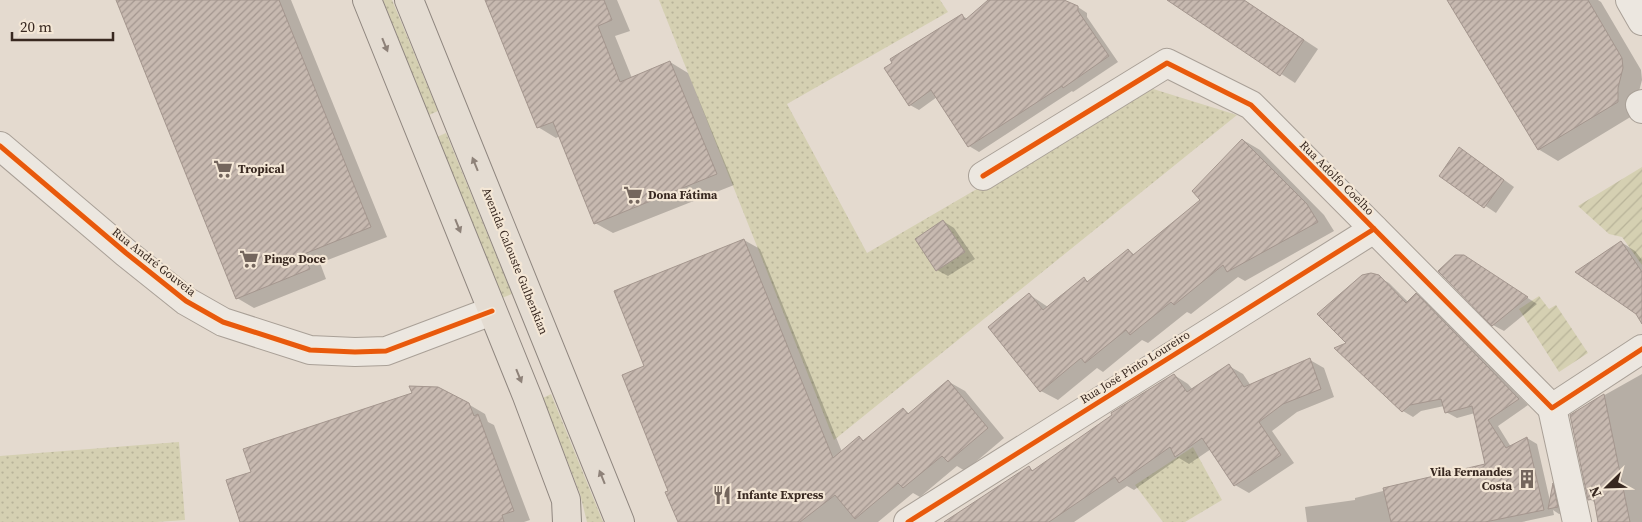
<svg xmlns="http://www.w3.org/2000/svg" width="1642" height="522" font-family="'Source Serif 4',serif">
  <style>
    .grass { fill: url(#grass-dots) }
    .garden { fill: url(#garden-furrows) }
    .shadow { fill: #0003 }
    .building { fill: url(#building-hatch); stroke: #a4968e }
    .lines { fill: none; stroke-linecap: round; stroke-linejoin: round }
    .minor-casing { stroke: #a9a097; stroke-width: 30 }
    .major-casing { stroke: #8f867f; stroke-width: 30 }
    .minor { stroke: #ece7e0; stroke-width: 28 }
    .major { stroke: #e4dcd2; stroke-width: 28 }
    .cycleway-casing { stroke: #f4e7d6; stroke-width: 8 }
    .cycleway { stroke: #e8590c; stroke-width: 5 }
    .oneway { fill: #8e8279 }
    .labels { text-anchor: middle; stroke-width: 4.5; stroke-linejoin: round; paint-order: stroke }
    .poi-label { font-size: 12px; font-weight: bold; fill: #382820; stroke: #f4e7d6; text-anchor: start }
    .street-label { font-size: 12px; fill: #382820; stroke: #f4e7d6 }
  </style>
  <defs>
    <pattern id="grass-dots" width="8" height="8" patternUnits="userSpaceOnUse" patternTransform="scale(1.25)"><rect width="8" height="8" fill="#d5d0b2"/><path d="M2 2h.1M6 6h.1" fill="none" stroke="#b8b399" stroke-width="1.8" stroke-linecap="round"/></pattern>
    <pattern id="garden-furrows" width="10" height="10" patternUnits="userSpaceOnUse" patternTransform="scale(1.25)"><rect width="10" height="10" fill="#d5d0b2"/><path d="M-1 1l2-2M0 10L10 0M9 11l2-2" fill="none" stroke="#b8b399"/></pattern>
    <pattern id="building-hatch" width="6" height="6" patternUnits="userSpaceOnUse" patternTransform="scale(1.25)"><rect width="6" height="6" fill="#c7b9b0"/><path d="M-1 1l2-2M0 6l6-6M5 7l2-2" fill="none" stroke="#a3968f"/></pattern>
  </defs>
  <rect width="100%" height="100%" fill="#e4dacf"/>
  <g class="grass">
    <path d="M383 0H392L438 111 429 115Z"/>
    <path d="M659 0H940L948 12 787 104 867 253 1150 88 1237 115 834 440Z"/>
    <path d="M446 133 512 294 502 298 437 137Z"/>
    <path d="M551 394 603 522H587L580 494 543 398Z"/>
    <path d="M179 442 185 520 157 522H0V456Z"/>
    <path d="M1193 447 1222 500 1185 522H1163L1135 485Z"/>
  </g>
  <g class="garden">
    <path d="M1642 167V265L1622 237 1609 234 1578 206Z"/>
    <path d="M1539 296 1549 309 1556 305 1588 353 1559 372 1519 309Z"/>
  </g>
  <g class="shadow">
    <path d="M117 0H291L387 237 320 263 326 279 254 308 237 298Z"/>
    <path d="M487 0H617L630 31 615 36 632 78 670 62 688 73 734 185 613 233 595 223 560 136 556 138 538 127Z"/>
    <path d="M989 0H1055L1078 7 1087 13V17L1118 62 1073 92 1072 91 979 152 969 146 937 97 919 110 910 105 962 16 968 19Z"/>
    <path d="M1169 0H1244L1318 49 1295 83Z"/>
    <path d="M1449 0H1598L1601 2 1641 70 1642 80 1637 99V113L1558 161 1538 149Z"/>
    <path d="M1243 140 1260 150 1324 215 1334 231 1245 281 1238 277 1191 314 1187 312 1148 343 1142 340 1103 372 1097 368 1058 400 1041 391 1030 295 1048 307 1084 279 1089 282 1128 250 1135 255 1202 200Z"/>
    <path d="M1470 155 1514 187 1496 213 1441 176Z"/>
    <path d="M943 221 954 228 975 259 948 276 937 270 916 239Z"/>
    <path d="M744 240 760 249 842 452 859 438 865 441 904 410 910 414 949 382 965 391 1004 438 965 471 957 466 920 497 913 493 878 522H679L670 491 646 367Z"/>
    <path d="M1621 242 1635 251 1642 260V317Z"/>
    <path d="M1475 263 1537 304 1504 331 1493 325Z"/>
    <path d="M1378 277 1389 283 1408 302 1416 295 1427 301 1528 405 1498 426 1511 447 1527 438 1537 444 1550 501 1553 485 1563 491 1568 512 1559 514 1553 510 1554 515 1522 522H1307L1305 507 1355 500V498L1487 465 1475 413 1457 418 1446 412 1444 406 1421 411 1413 417 1403 411 1349 343Z"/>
    <path d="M1310 360 1324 368 1334 397 1297 412 1272 431 1294 463 1249 493 1235 485 1211 449 1189 464 1179 458 1134 490 1127 486 1074 522H973L1029 468 1034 471 1174 375 1188 384 1193 390 1229 366 1243 374 1251 386Z"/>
    <path d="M1642 374V522H1600L1596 503 1589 499 1594 401Z"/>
    <path d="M468 404 485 414 488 422 494 425 530 520 524 522H242Z"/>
  </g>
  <g class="building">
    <path d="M116 0H279L371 227 304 254 310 269 236 299Z"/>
    <path d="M485 0H604L612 20 598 26 620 82 670 61 717 174 594 224 553 122 537 128Z"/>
    <path d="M988 0H1064L1078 6V11L1109 56 1063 88 1062 86 968 147 931 90 909 106 884 68 892 63 890 59 962 14 965 20Z"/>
    <path d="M1167 0H1244L1304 40 1280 76Z"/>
    <path d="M1447 0H1588L1622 58 1623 68 1618 88V102L1538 150Z"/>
    <path d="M1242 139 1307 204 1318 222 1227 272 1223 265 1174 305 1171 302 1130 335 1126 330 1085 363 1081 358 1040 392 988 327 1029 293 1043 310 1084 277 1087 282 1128 249 1133 255 1200 200 1192 191Z"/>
    <path d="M1459 147 1504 180 1484 208 1439 176Z"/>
    <path d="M943 220 965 252 936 271 915 239Z"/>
    <path d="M744 239 833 458 859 436 863 441 903 408 908 414 948 380 988 428 948 462 942 456 903 488 898 483 855 519 835 495 800 522H678L665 492 668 491 622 375 644 366 614 291Z"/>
    <path d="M1621 241 1642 272V324L1636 314 1575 272Z"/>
    <path d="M1455 255H1464L1528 297 1492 326 1438 271Z"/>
    <path d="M1371 273 1379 275 1406 303 1416 293 1519 399 1488 420 1506 448 1527 437 1544 510 1485 522H1391L1383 488 1485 464 1472 406 1445 413 1441 399 1410 405 1402 412 1334 348 1346 343 1317 314 1362 275Z"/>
    <path d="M1310 358 1321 389 1283 404 1259 422 1281 455 1234 486 1202 438 1175 457 1170 447 1119 483 1115 477 1049 522H944L1029 466 1032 471 1112 415 1111 413 1174 374 1187 392 1229 364 1244 387Z"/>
    <path d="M409 386 438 387 469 403 474 416 478 414 514 511 502 515 504 522H240L226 480 251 472 243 449 412 393Z"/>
    <path d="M1604 394 1630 522H1598L1594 499 1588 500 1570 415Z"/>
    <path d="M1553 483 1558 507 1548 509Z"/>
  </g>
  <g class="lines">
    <g class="minor-casing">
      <g id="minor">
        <path d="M1630 0 1642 21"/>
        <path d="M1642 104 1640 105 1642 109"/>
        <path d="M0 146 126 253 186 301 223 322 310 350 355 352 386 351 492 311"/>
        <path d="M983 176 1167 63 1251 105 1552 408 1642 349"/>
        <path d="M1552 408 1577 522"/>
        <path d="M908 522 1374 229"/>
      </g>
    </g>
    <g class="major-casing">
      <g id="major">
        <path d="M367 0 527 396 566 500 567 522"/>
        <path d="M409 0 620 522"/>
      </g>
    </g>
    <use href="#minor" class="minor"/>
    <use href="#major" class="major"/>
    <g class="cycleway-casing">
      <g id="cycleway">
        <path d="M0 146 126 253 186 301 223 322 310 350 355 352 386 351 492 311"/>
        <path d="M983 176 1167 63 1251 105 1552 408 1642 349"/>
        <path d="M908 522 1374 229"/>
      </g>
    </g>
    <use href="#cycleway" class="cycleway"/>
  </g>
  <defs><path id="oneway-solid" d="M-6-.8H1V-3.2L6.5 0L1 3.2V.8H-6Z" transform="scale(1.25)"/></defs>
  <g class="oneway">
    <use href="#oneway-solid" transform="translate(385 45) rotate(68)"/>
    <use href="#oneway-solid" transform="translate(475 164) rotate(-112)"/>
    <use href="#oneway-solid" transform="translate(458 226) rotate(68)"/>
    <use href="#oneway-solid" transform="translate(519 376) rotate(68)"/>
    <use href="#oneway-solid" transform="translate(602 477) rotate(-112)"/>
  </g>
  <defs>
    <g id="supermarket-bare" transform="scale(1.5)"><path d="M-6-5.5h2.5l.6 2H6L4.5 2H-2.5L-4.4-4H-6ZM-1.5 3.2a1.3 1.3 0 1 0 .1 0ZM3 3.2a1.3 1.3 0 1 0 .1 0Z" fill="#74665d" stroke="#f4e7d6" stroke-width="2.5" paint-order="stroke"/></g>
    <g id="building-bare" transform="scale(1.5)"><path d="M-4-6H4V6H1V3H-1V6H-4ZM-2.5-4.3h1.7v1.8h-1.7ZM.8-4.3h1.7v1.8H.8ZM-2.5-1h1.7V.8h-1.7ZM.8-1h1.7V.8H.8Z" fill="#74665d" stroke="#f4e7d6" stroke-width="2.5" paint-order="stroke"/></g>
    <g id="restaurant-bare" transform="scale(1.5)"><path d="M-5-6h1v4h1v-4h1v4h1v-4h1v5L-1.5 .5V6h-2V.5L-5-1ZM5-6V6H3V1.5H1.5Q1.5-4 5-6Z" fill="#74665d" stroke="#f4e7d6" stroke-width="2.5" paint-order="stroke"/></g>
  </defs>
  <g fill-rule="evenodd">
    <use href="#supermarket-bare" x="223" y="169"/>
    <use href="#supermarket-bare" x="633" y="195"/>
    <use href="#supermarket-bare" x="249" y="259"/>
    <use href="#building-bare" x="1527" y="479"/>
    <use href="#restaurant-bare" x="722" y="495"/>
  </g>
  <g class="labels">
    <g class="poi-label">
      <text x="238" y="173">Tropical</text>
      <text x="648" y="199">Dona Fátima</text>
      <text x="264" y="263">Pingo Doce</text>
      <text x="1512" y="476" text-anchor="end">Vila Fernandes<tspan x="1512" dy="14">Costa</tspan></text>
      <text x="737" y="499">Infante Express</text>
    </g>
    <g class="street-label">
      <text transform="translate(1337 178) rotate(45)" y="4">Rua Adolfo Coelho</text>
      <text transform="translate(515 261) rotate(68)" y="4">Avenida Calouste Gulbenkian</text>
      <text transform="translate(154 262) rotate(38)" y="4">Rua André Gouveia</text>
      <text transform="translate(1135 367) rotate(-32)" y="4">Rua José Pinto Loureiro</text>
    </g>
  </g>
  <g transform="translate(1607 487) rotate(247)" stroke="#f4e7d6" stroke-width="4" paint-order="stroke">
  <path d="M0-4L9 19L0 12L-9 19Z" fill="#382820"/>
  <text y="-8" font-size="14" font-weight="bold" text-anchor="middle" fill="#382820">N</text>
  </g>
  <path d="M12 32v8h101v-8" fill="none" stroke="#382820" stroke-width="2.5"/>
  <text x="20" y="32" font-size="15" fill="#382820" stroke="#f4e7d6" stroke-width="4" paint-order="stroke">20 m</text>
</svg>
